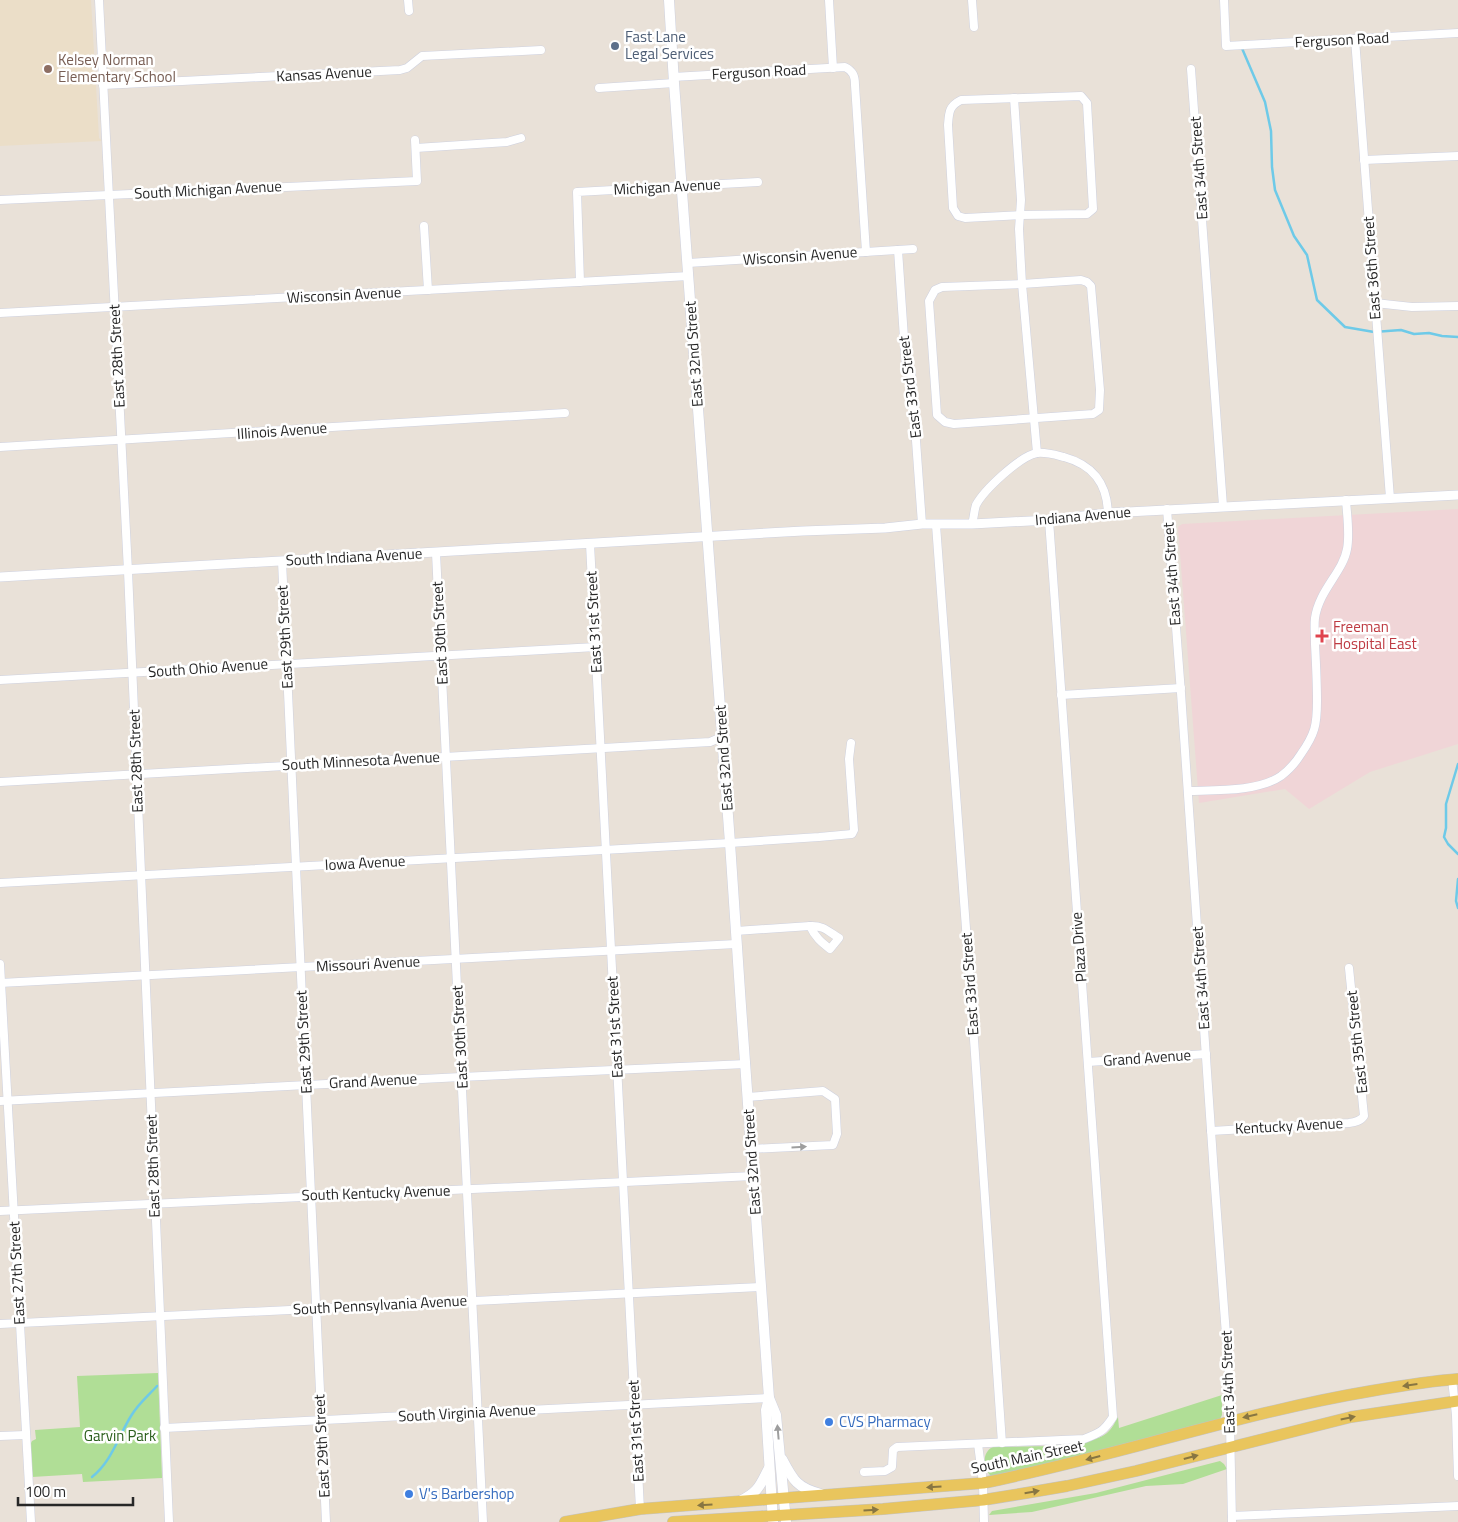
<svg xmlns="http://www.w3.org/2000/svg" width="1458" height="1522" font-family="'Titillium Web',sans-serif">
  <style>
    .education { fill: #ebdec8 }
    .medical { fill: #f0d5d7 }
    .green { fill: #b0de96 }
    .lines { fill: none; stroke-linecap: round; stroke-linejoin: round }
    .stream { stroke: #6ecae8; stroke-width: 2.5 }
    .minor-casing { stroke: #ced1df; stroke-width: 9 }
    .tertiary-casing { stroke: #ced1df; stroke-width: 10 }
    .secondary-casing { stroke: #ced1df; stroke-width: 11 }
    .primary-casing { stroke: #c3c3c3; stroke-width: 12 }
    .minor { stroke: #fff; stroke-width: 8 }
    .tertiary { stroke: #fff; stroke-width: 9 }
    .secondary { stroke: #fff; stroke-width: 10 }
    .primary { stroke: #e9c55d; stroke-width: 11 }
    .oneway { fill: #9e9e9e }
    .oneway2 { fill: #887642 }
    .service-dot { fill: #5c6f8a; stroke: #fff; stroke-width: 2 }
    .education-dot { fill: #8d6e63; stroke: #fff; stroke-width: 2 }
    .health-dot { fill: #e0444e; stroke: #fff; stroke-width: 2 }
    .shop-dot { fill: #3f7fe0; stroke: #fff; stroke-width: 2 }
    .labels { text-anchor: middle; stroke-width: 5; stroke-linejoin: round; paint-order: stroke }
    .service-label { font-size: 15px; fill: #4e5e75; stroke: #fff; text-anchor: start }
    .street-label { font-size: 15px; fill: #272727; stroke: #fff }
    .education-label { font-size: 15px; fill: #785e54; stroke: #fff; text-anchor: start }
    .health-label { font-size: 15px; fill: #be3a42; stroke: #fff; text-anchor: start }
    .shop-label { font-size: 15px; fill: #366cbe; stroke: #fff; text-anchor: start }
    .park-label { font-size: 15px; fill: #2b5f1c; stroke: #fff }
  </style>
  <rect width="100%" height="100%" fill="#e9e1d8"/>
  <path class="education" d="M0 0H91L99 138 102 141 0 146Z"/>
  <path class="medical" d="M1458 509V744L1370 772 1309 809 1285 789 1199 803 1178 527 1182 524Z"/>
  <g class="green">
    <path d="M158 1373 162 1478 83 1482 82 1474 32 1477 30 1445 32 1441 36 1439 35 1430 80 1427 77 1376Z"/>
    <path d="M1222 1395V1415L1219 1421 992 1477C983 1470 981 1452 993 1447 1020 1446 1087 1449 1107 1433 1112 1429 1115 1422 1118 1417L1119 1428Z"/>
    <path d="M1220 1461 1224 1464 1227 1469 1183 1484 1146 1486 1032 1512 989 1515 992 1511 1096 1493Z"/>
  </g>
  <g class="lines">
    <g class="stream">
      <path d="M1241 46 1265 102 1271 131 1272 167 1275 190 1294 236 1307 255 1317 300 1345 327 1374 332 1401 330 1414 334 1429 333 1442 336 1458 337"/>
      <path d="M1458 764 1446 804V828L1444 837 1448 844 1458 854"/>
      <path d="M1458 879 1456 901 1458 908"/>
      <path d="M92 1477C112 1461 118 1437 131 1416 138 1404 148 1396 157 1386"/>
    </g>
    <g class="minor-casing">
      <g id="minor">
        <path d="M99 0 128 571 169 1522"/>
        <path d="M408 0 409 11"/>
        <path d="M829 0 833 68"/>
        <path d="M972 0 974 27"/>
        <path d="M1224 0 1226 46 1458 33"/>
        <path d="M1355 39 1390 498"/>
        <path d="M1191 69 1223 506"/>
        <path d="M673 77 845 67C853 71 855 76 855 85L866 252"/>
        <path d="M103 85 400 70 407 68 422 56 541 50"/>
        <path d="M599 88 674 83"/>
        <path d="M1081 96 1087 103 1093 209 1087 214 1021 215 965 218 958 216 953 208 948 125C949 112 949 106 961 100Z"/>
        <path d="M1014 98 1021 200 1019 229 1022 284 1037 453"/>
        <path d="M416 148 507 142 521 138"/>
        <path d="M1364 160 1458 156"/>
        <path d="M0 200 417 181 415 140"/>
        <path d="M424 226 428 290"/>
        <path d="M898 250 906 367 911 371 922 524"/>
        <path d="M688 263 913 249"/>
        <path d="M1081 280 1087 282 1091 286 1100 390 1099 410 1093 414 954 424 945 422 937 415 929 301 935 290 942 287 1022 284Z"/>
        <path d="M580 282 577 192 758 182"/>
        <path d="M1375 303 1412 307 1458 306"/>
        <path d="M0 313 689 276"/>
        <path d="M0 447 565 413"/>
        <path d="M1167 509 1181 693 1214 1174 1229 1375 1232 1522"/>
        <path d="M972 524C974 518 974 511 976 505 984 490 1020 456 1037 453 1046 452 1056 455 1064 457 1093 465 1107 483 1108 513"/>
        <path d="M936 525 970 982 1002 1443"/>
        <path d="M590 544 640 1509"/>
        <path d="M436 553 483 1522"/>
        <path d="M282 561 326 1522"/>
        <path d="M0 680 596 647"/>
        <path d="M1061 695 1181 688"/>
        <path d="M0 782 710 742 722 737"/>
        <path d="M1188 791C1215 790 1258 792 1281 776 1289 770 1296 762 1301 754 1315 734 1317 725 1317 701 1317 682 1316 663 1315 644 1315 635 1314 626 1315 618 1319 590 1343 572 1347 549 1350 534 1347 516 1346 500"/>
        <path d="M0 883 730 843 819 837 852 834 854 830 849 759 851 743"/>
        <path d="M810 926C823 925 829 932 839 938L830 949C821 942 815 937 810 926Z"/>
        <path d="M736 931 810 926"/>
        <path d="M0 964 31 1522"/>
        <path d="M0 983 736 944"/>
        <path d="M1088 1062 1206 1054"/>
        <path d="M747 1097 823 1091 835 1099 837 1134 833 1145 751 1149"/>
        <path d="M0 1101 461 1077 746 1064"/>
        <path d="M1211 1131 1349 1123C1355 1122 1361 1121 1364 1116L1349 968"/>
        <path d="M0 1211 753 1176"/>
        <path d="M0 1324 760 1287"/>
        <path d="M1452 1379 1456 1415 1458 1476"/>
        <path d="M164 1428 769 1398"/>
        <path d="M0 1436 25 1435"/>
        <path d="M978 1444 983 1483 984 1522"/>
        <path d="M864 1472 885 1471 892 1467 893 1450 897 1447 1084 1439C1100 1433 1104 1431 1113 1417L1049 520"/>
        <path d="M1232 1516 1458 1506"/>
      </g>
    </g>
    <g class="tertiary-casing">
      <path id="tertiary" d="M0 577 803 531 885 528 922 524H972L1049 520 1108 513 1458 495"/>
    </g>
    <g class="secondary-casing">
      <g id="secondary">
        <path d="M669 0 674 83 730 843 741 1006 769 1398 766 1410 773 1522"/>
        <path d="M769 1398 776 1415 786 1522"/>
        <path d="M782 1459C793 1480 797 1488 821 1494"/>
        <path d="M740 1501C759 1492 760 1485 769 1468"/>
      </g>
    </g>
    <g class="primary-casing">
      <g id="primary">
        <path d="M565 1522 640 1509 983 1483C1114 1457 1240 1413 1371 1391 1400 1386 1429 1381 1458 1379"/>
        <path d="M673 1522 883 1509 983 1500 1026 1493 1067 1486 1136 1471 1351 1417 1458 1401"/>
      </g>
    </g>
    <use href="#minor" class="minor"/>
    <use href="#tertiary" class="tertiary"/>
    <use href="#secondary" class="secondary"/>
    <use href="#primary" class="primary"/>
  </g>
  <defs><path id="oneway-solid" d="M-6-.8H1V-3.2L6.5 0L1 3.2V.8H-6Z" transform="scale(1.25)"/></defs>
  <g class="oneway">
    <use href="#oneway-solid" transform="translate(799 1147) rotate(-3)"/>
    <use href="#oneway-solid" transform="translate(778 1432) rotate(-95)"/>
  </g>
  <g class="oneway2">
    <use href="#oneway-solid" transform="translate(1410 1385) rotate(172)"/>
    <use href="#oneway-solid" transform="translate(1250 1416) rotate(167)"/>
    <use href="#oneway-solid" transform="translate(1348 1418) rotate(-12)"/>
    <use href="#oneway-solid" transform="translate(1191 1457) rotate(-15)"/>
    <use href="#oneway-solid" transform="translate(1093 1458) rotate(165)"/>
    <use href="#oneway-solid" transform="translate(934 1487) rotate(176)"/>
    <use href="#oneway-solid" transform="translate(1032 1492) rotate(-10)"/>
    <use href="#oneway-solid" transform="translate(705 1505) rotate(176)"/>
    <use href="#oneway-solid" transform="translate(871 1510) rotate(-4)"/>
  </g>
  <circle class="service-dot" cx="615" cy="46" r="5"/>
  <circle class="education-dot" cx="48" cy="69" r="5"/>
  <path class="health-dot" d="M1319.5 628.5h5v5h5v5h-5v5h-5v-5h-5v-5h5z"/>
  <g class="shop-dot">
    <circle cx="829" cy="1422" r="5"/>
    <circle cx="409" cy="1494" r="5"/>
  </g>
  <g class="labels">
    <g class="service-label">
      <text x="625" y="42">Fast Lane<tspan x="625" dy="17">Legal Services</tspan></text>
    </g>
    <g class="street-label">
      <text transform="translate(1342 40) rotate(-3)" y="5">Ferguson Road</text>
      <text transform="translate(759 72) rotate(-3)" y="5">Ferguson Road</text>
      <text transform="translate(324 74) rotate(-3)" y="5">Kansas Avenue</text>
      <text transform="translate(1199 168) rotate(-94)" y="5">East 34th Street</text>
      <text transform="translate(667 187) rotate(-3)" y="5">Michigan Avenue</text>
      <text transform="translate(208 190) rotate(-3)" y="5">South Michigan Avenue</text>
      <text transform="translate(800 256) rotate(-4)" y="5">Wisconsin Avenue</text>
      <text transform="translate(1372 268) rotate(-94)" y="5">East 36th Street</text>
      <text transform="translate(344 295) rotate(-3)" y="5">Wisconsin Avenue</text>
      <text transform="translate(694 354) rotate(-94)" y="5">East 32nd Street</text>
      <text transform="translate(117 356) rotate(-93)" y="5">East 28th Street</text>
      <text transform="translate(910 387) rotate(-97)" y="5">East 33rd Street</text>
      <text transform="translate(282 431) rotate(-4)" y="5">Illinois Avenue</text>
      <text transform="translate(1083 516) rotate(-5)" y="5">Indiana Avenue</text>
      <text transform="translate(354 557) rotate(-3)" y="5">South Indiana Avenue</text>
      <text transform="translate(1172 574) rotate(-94)" y="5">East 34th Street</text>
      <text transform="translate(594 622) rotate(-93)" y="5">East 31st Street</text>
      <text transform="translate(440 633) rotate(-93)" y="5">East 30th Street</text>
      <text transform="translate(285 637) rotate(-93)" y="5">East 29th Street</text>
      <text transform="translate(208 668) rotate(-4)" y="5">South Ohio Avenue</text>
      <text transform="translate(724 758) rotate(-94)" y="5">East 32nd Street</text>
      <text transform="translate(136 761) rotate(-92)" y="5">East 28th Street</text>
      <text transform="translate(361 761) rotate(-3)" y="5">South Minnesota Avenue</text>
      <text transform="translate(365 863) rotate(-3)" y="5">Iowa Avenue</text>
      <text transform="translate(1079 947) rotate(-94)" y="5">Plaza Drive</text>
      <text transform="translate(368 964) rotate(-3)" y="5">Missouri Avenue</text>
      <text transform="translate(1201 978) rotate(-94)" y="5">East 34th Street</text>
      <text transform="translate(970 984) rotate(-94)" y="5">East 33rd Street</text>
      <text transform="translate(615 1027) rotate(-93)" y="5">East 31st Street</text>
      <text transform="translate(460 1037) rotate(-93)" y="5">East 30th Street</text>
      <text transform="translate(304 1042) rotate(-93)" y="5">East 29th Street</text>
      <text transform="translate(1357 1042) rotate(-96)" y="5">East 35th Street</text>
      <text transform="translate(1147 1058) rotate(-4)" y="5">Grand Avenue</text>
      <text transform="translate(373 1081) rotate(-3)" y="5">Grand Avenue</text>
      <text transform="translate(1289 1126) rotate(-3)" y="5">Kentucky Avenue</text>
      <text transform="translate(752 1162) rotate(-94)" y="5">East 32nd Street</text>
      <text transform="translate(153 1166) rotate(-92)" y="5">East 28th Street</text>
      <text transform="translate(376 1193) rotate(-2)" y="5">South Kentucky Avenue</text>
      <text transform="translate(17 1273) rotate(-93)" y="5">East 27th Street</text>
      <text transform="translate(380 1305) rotate(-3)" y="5">South Pennsylvania Avenue</text>
      <text transform="translate(1228 1382) rotate(-92)" y="5">East 34th Street</text>
      <text transform="translate(467 1413) rotate(-3)" y="5">South Virginia Avenue</text>
      <text transform="translate(636 1431) rotate(-93)" y="5">East 31st Street</text>
      <text transform="translate(322 1446) rotate(-93)" y="5">East 29th Street</text>
      <text transform="translate(1027 1457) rotate(-12)" y="5">South Main Street</text>
    </g>
    <g class="education-label">
      <text x="58" y="65">Kelsey Norman<tspan x="58" dy="17">Elementary School</tspan></text>
    </g>
    <g class="health-label">
      <text x="1333" y="632">Freeman<tspan x="1333" dy="17">Hospital East</tspan></text>
    </g>
    <g class="shop-label">
      <text x="839" y="1427">CVS Pharmacy</text>
      <text x="419" y="1499">V's Barbershop</text>
    </g>
    <g class="park-label">
      <text x="120" y="1441">Garvin Park</text>
    </g>
  </g>
  <path d="M18 1497v8h115v-8" fill="none" stroke="#272727" stroke-width="2.5"/>
  <text x="25" y="1497" font-size="15" fill="#272727" stroke="#ffffff" stroke-width="4" paint-order="stroke">100 m</text>
</svg>
